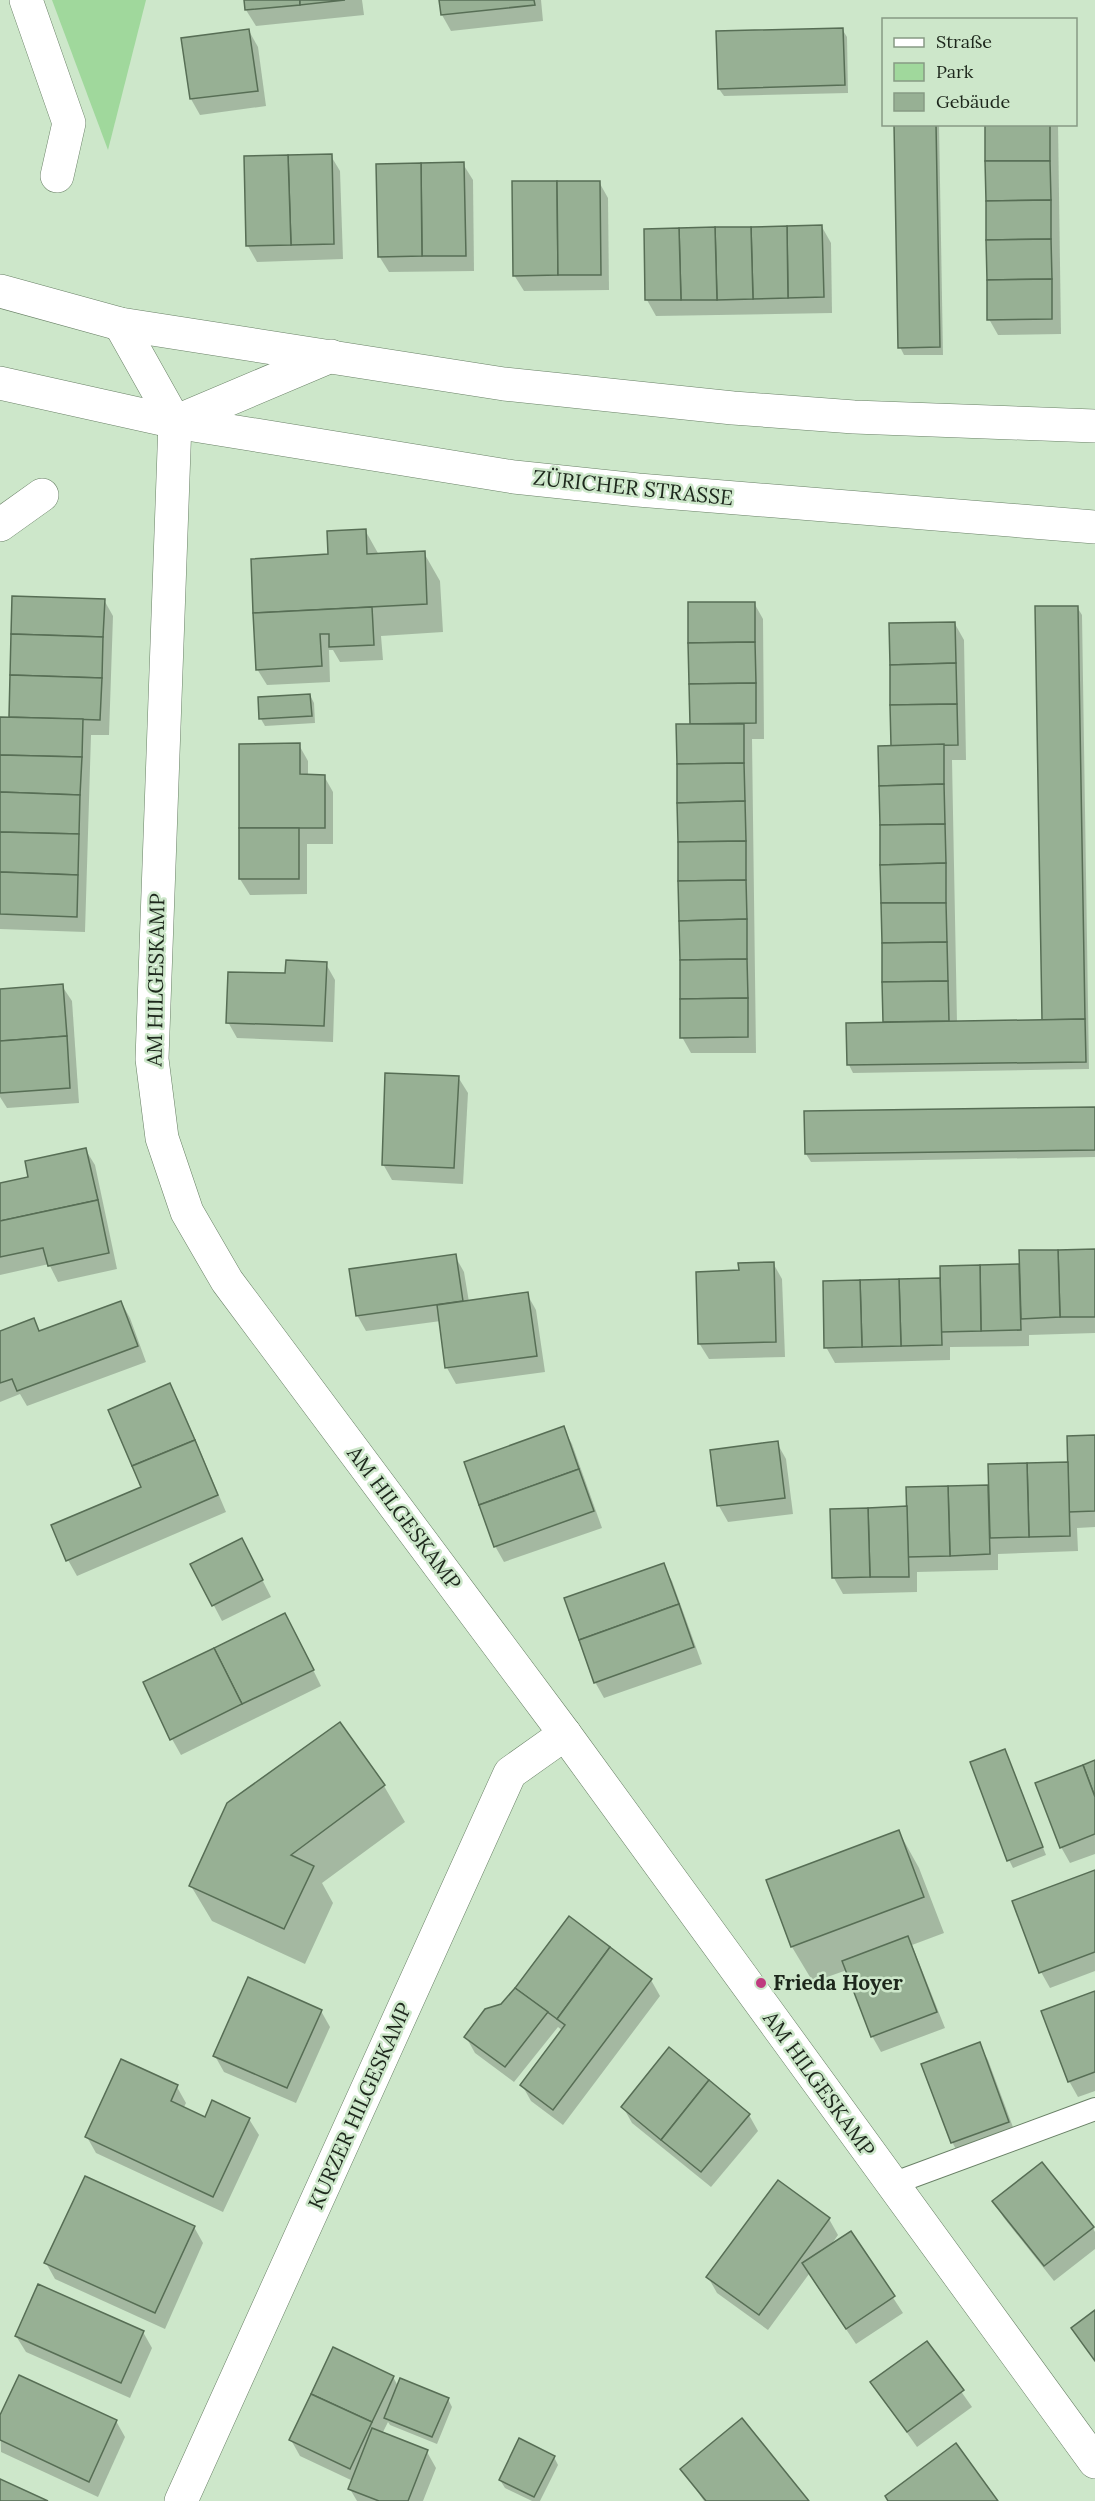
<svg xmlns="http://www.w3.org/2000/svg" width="1095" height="2501" font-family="Lora,serif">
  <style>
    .green { fill: #a0d89c }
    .shadow { fill: #0003 }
    .building { fill: #97b094; stroke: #576e55; stroke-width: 1.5 }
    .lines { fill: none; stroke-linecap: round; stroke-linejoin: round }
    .lane-casing { stroke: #698066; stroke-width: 24 }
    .street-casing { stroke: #698066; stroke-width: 34 }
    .secondary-casing { stroke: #698066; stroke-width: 34 }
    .lane { stroke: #fff; stroke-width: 22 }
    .street { stroke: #fff; stroke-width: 33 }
    .secondary { stroke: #fff; stroke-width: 33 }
    .poi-dot { fill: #bf3b7f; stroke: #cde7ca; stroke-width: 2 }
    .labels { text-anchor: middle; stroke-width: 5; stroke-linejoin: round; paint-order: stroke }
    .street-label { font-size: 21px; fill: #1d271c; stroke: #cde7ca }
    .poi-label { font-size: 21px; font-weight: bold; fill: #1d271c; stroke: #cde7ca; text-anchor: start }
  </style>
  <rect width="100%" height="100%" fill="#cde7ca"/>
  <path class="green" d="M52 0H146L108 150Z"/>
  <g class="shadow">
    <path d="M245 0H362L364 15 256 26 246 10Z"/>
    <path d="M441 0H541L543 21 451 31 442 15Z"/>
    <path d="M842 29 847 37 848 93 724 96 719 89Z"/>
    <path d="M249 31 258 47 266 106 200 115 191 99 183 40Z"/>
    <path d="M895 124H939L943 355H904L900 347Z"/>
    <path d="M986 124H1058L1061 334 998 335 989 319Z"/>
    <path d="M331 156 340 171 343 259 257 262 248 246Z"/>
    <path d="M463 164 473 180 474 271 389 272 379 256Z"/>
    <path d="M599 182 608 198 609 290 524 291 514 275Z"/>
    <path d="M822 227 831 243 832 313 656 316 647 300 645 231Z"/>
    <path d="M365 530 379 555 424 553 440 581 443 632 381 636 383 660 340 662 333 650H329L330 682 267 685 257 669 252 560 329 556Z"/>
    <path d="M14 598 104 600 113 616 109 735H91L85 932 0 929V718H10Z"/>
    <path d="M689 603H754L763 619 764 739H752L756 1053H691L682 1037 691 726Z"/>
    <path d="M1077 607 1082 615 1089 1069 853 1073 849 1065 848 1024 886 1023 884 1021 893 747 955 624 964 640 966 760H952L957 1022 1043 1021Z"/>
    <path d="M310 695 314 703 315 723 265 726 261 719Z"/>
    <path d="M299 745 308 761V776H324L333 792V844H307V894L250 895 240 879Z"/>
    <path d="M326 964 335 980 333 1042 237 1038 228 1022 286 975Z"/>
    <path d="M62 986 72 1001 79 1103 7 1108 0 1097V990Z"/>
    <path d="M458 1077 468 1093 463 1184 392 1180 383 1164Z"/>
    <path d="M1095 1108V1157L811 1162 806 1154Z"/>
    <path d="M85 1149 95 1165 117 1269 58 1282 49 1264 0 1275V1184L30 1178Z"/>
    <path d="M1095 1250V1333L1029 1335V1346L950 1347V1360L835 1363 826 1347 824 1283 942 1280 941 1268 1021 1265Z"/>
    <path d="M455 1256 464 1272 469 1302 527 1294 536 1310 545 1372 456 1384 447 1368 441 1321 366 1331 357 1315Z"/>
    <path d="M773 1263 782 1279 785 1357 709 1359 699 1343 740 1272Z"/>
    <path d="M121 1302 130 1318 146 1362 27 1406 20 1394 0 1402V1332L33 1320 40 1332Z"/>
    <path d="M170 1385 179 1401 226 1512 77 1576 68 1560 143 1487Z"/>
    <path d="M563 1428 572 1444 602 1528 504 1562 495 1546Z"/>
    <path d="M1095 1437V1527L1077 1528 1078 1551 998 1554V1570L917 1572V1592L843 1594 834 1578 831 1510 908 1508V1489L990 1486 1069 1463Z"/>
    <path d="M777 1443 786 1459 793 1514 728 1522 719 1506Z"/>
    <path d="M250 1556 271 1597 222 1621 192 1564Z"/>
    <path d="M663 1565 672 1581 702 1664 604 1698 595 1682Z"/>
    <path d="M294 1631 321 1686 181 1755 172 1739Z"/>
    <path d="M339 1724 384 1786 405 1822 322 1883 333 1903 305 1964 212 1921 191 1886Z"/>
    <path d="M1004 1751 1046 1855 1013 1868 1009 1860Z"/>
    <path d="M1095 1762V1854L1070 1863 1061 1847Z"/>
    <path d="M899 1832 919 1868 944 1933 912 1945 945 2028 881 2052 872 2036 847 1970 813 1982 792 1947Z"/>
    <path d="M1095 1872V1971L1050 1988 1041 1972Z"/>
    <path d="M651 1980 660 1996 563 2125 531 2101 522 2085 563 2031 558 2027 514 2082 475 2053 466 2037Z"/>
    <path d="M1095 1993V2091L1078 2097 1069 2081Z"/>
    <path d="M321 2011 330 2027 296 2103 224 2072 215 2056Z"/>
    <path d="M979 2044 988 2060 1017 2138 961 2158 952 2142Z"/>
    <path d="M177 2087 186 2103 183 2109 205 2119H249L259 2135 223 2212 96 2153 87 2137Z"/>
    <path d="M623 2107 749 2115 758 2131 711 2187 632 2123Z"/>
    <path d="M994 2202 1093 2228 1095 2232V2249L1054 2281 1004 2218Z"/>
    <path d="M829 2219 838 2235 829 2248 851 2233 903 2313 856 2344 809 2274 768 2330 717 2293 708 2277Z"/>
    <path d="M194 2227 203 2243 165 2329 55 2279 46 2263Z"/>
    <path d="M143 2332 152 2348 130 2398 26 2352 16 2336Z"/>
    <path d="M927 2343 972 2407 917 2447 872 2383Z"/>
    <path d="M393 2377 398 2386 448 2399 452 2407 437 2444 390 2425 388 2422 382 2434 427 2452 436 2468 423 2501H357L350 2489 353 2481 300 2456 291 2440Z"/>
    <path d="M0 2419 116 2421 125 2437 98 2497 1 2452Z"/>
    <path d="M554 2457 558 2465 540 2501H532L505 2488 500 2480Z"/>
    <path d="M682 2469 807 2501H704Z"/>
  </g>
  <g class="building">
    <path d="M244 0H300V5L245 10Z"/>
    <path d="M300 0H345L300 5Z"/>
    <path d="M439 0H534L535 5 441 15Z"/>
    <path d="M843 28 845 85 718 89 716 31Z"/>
    <path d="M249 29 258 91 190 99 181 38Z"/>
    <path d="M894 124H936L940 347 898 348Z"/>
    <rect x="985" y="124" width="65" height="37"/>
    <path d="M332 154 334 244 291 245 288 155Z"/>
    <path d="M288 155 291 245 246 246 244 156Z"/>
    <path d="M985 161H1050L1051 200 986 201Z"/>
    <path d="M464 162 466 256H422L421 163Z"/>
    <path d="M421 163 422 256 378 257 376 164Z"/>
    <path d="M512 181H557L558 275 513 276Z"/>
    <path d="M557 181H600L601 275H558Z"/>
    <path d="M1051 200V239L986 240V201Z"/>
    <path d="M822 225 824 297 788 298 787 226Z"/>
    <path d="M787 226 788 298 753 299 751 227Z"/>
    <path d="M715 227H751L753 299 717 300Z"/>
    <path d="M715 227 717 300H681L679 228Z"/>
    <path d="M679 228 681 300H645L644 229Z"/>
    <path d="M1051 239 1052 279 987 280 986 240Z"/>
    <path d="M1052 279V319L987 320V280Z"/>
    <path d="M366 529 367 554 425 551 427 604 253 613 251 559 328 554 327 531Z"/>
    <path d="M12 596 105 599 103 637 11 634Z"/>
    <path d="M688 602H755V642L688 643Z"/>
    <path d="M1035 606H1078L1085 1019 1042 1020Z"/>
    <path d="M372 607 374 645 329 647V634H320L322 666 256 670 253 613Z"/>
    <path d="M955 622 956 663 890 665 889 623Z"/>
    <path d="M11 634 103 637 102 678 10 675Z"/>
    <path d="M755 642 756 683 689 684 688 643Z"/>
    <path d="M956 663 957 704 890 705V665Z"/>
    <path d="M10 675 102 678 100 720 9 717Z"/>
    <path d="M756 683V723L690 724 689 684Z"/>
    <path d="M310 694 312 716 259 719 258 697Z"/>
    <path d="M957 704 958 745 891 746 890 705Z"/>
    <path d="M0 717 83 719 82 757 0 755Z"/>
    <path d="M676 724H744V763L677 764Z"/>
    <path d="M300 743V774L325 775V828H239V744Z"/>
    <path d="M944 744V784L879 786 878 746Z"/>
    <path d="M0 755 82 757 80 795 0 792Z"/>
    <path d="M744 763 745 801 677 803V764Z"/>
    <path d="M944 784 945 824 880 825 879 786Z"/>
    <path d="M0 792 80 795 79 834 0 832Z"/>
    <path d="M745 801 746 841 678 842 677 803Z"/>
    <path d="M945 824 946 863 880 865V825Z"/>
    <rect x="239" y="828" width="60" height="51"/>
    <path d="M0 832 79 834 78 875 0 872Z"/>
    <path d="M746 841V880L678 881V842Z"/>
    <path d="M946 863V903H881L880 865Z"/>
    <path d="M0 872 78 875 77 917 0 914Z"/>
    <path d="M746 880 747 919 679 921 678 881Z"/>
    <path d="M881 903H946L947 942 882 943Z"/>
    <path d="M747 919V959L680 960 679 921Z"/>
    <path d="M947 942 948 981 882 982V943Z"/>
    <path d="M747 959 748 998 680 999V960Z"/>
    <path d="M286 960 327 962 324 1026 226 1023 228 972 285 973Z"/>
    <path d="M948 981 949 1021 883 1022 882 982Z"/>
    <path d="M63 984 67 1036 0 1041V989Z"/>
    <path d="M748 998V1037L680 1038V999Z"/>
    <path d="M1085 1019 1086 1062 847 1065 846 1023Z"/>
    <path d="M67 1036 70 1088 0 1093V1041Z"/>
    <path d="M385 1073 459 1076 454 1168 382 1165Z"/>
    <path d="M1095 1107V1150L805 1154 804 1111Z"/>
    <path d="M86 1148 98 1200 0 1221V1183L28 1177 25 1161Z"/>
    <path d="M98 1200 109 1253 48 1266 43 1248 0 1257V1221Z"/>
    <path d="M1095 1249V1317H1060L1058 1250Z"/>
    <path d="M1019 1250H1058L1060 1317 1021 1319Z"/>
    <path d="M456 1254 463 1301 356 1316 349 1269Z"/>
    <path d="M774 1262 776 1342 698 1344 696 1272 739 1270 738 1263Z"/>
    <path d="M1019 1264 1021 1330 981 1331 980 1265Z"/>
    <path d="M980 1265 981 1331 941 1332 940 1266Z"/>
    <path d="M940 1278 942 1345 901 1346 899 1279Z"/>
    <path d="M899 1279 901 1346 862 1347 860 1280Z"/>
    <path d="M860 1280 862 1347 824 1348 823 1281Z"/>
    <path d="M528 1292 537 1356 445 1368 437 1305Z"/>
    <path d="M121 1301 138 1346 17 1391 12 1379 0 1383V1331L34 1318 39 1331Z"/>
    <path d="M170 1383 195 1440 132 1466 108 1410Z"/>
    <path d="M564 1426 579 1469 479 1505 464 1462Z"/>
    <path d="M1095 1435V1511L1069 1512 1067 1436Z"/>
    <path d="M195 1440 218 1495 66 1561 51 1525 141 1487 132 1466Z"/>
    <path d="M778 1441 785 1498 717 1506 710 1450Z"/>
    <path d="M1068 1462 1070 1536 1029 1537 1027 1463Z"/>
    <path d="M1027 1463 1029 1537 990 1538 988 1464Z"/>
    <path d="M579 1469 594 1511 494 1547 479 1505Z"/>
    <path d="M988 1485 990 1554 950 1556 948 1486Z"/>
    <path d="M948 1486 950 1556 908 1557 906 1487Z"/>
    <path d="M907 1506 909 1577H870L868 1508Z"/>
    <path d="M868 1508 870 1577 832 1578 830 1509Z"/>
    <path d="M242 1538 263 1580 212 1606 190 1564Z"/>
    <path d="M664 1563 679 1604 579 1640 564 1598Z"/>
    <path d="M679 1604 694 1647 594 1683 579 1640Z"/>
    <path d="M285 1613 314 1670 242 1704 214 1648Z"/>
    <path d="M214 1648 242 1704 170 1740 143 1682Z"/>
    <path d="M340 1722 385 1785 291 1855 314 1866 284 1929 189 1886 227 1803Z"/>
    <path d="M1005 1749 1043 1847 1007 1861 970 1762Z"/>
    <path d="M1095 1760V1797L1083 1765Z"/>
    <path d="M1083 1765 1095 1797V1834L1060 1848 1035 1783Z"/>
    <path d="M899 1830 924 1897 791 1947 766 1880Z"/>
    <path d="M1095 1870V1952L1039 1973 1012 1901Z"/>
    <path d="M569 1916 610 1947 557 2019 515 1988Z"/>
    <path d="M908 1936 937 2012 871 2037 842 1961Z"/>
    <path d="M610 1947 652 1979 553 2110 520 2085 565 2025 557 2019Z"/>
    <path d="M248 1977 322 2010 287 2088 213 2056Z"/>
    <path d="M515 1988 548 2012 505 2067 464 2037 485 2009 501 2004Z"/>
    <path d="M1095 1991V2072L1068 2082 1041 2011Z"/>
    <path d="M980 2042 1009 2122 951 2143 921 2064Z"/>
    <path d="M669 2047 709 2080 661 2140 621 2107Z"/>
    <path d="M121 2059 178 2085 171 2101 205 2117 212 2100 250 2118 213 2197 85 2137Z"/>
    <path d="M709 2080 750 2114 701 2172 661 2140Z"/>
    <path d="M1042 2162 1094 2227 1044 2266 992 2201Z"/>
    <path d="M85 2176 195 2226 155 2313 44 2263Z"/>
    <path d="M778 2180 830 2218 759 2315 706 2277Z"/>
    <path d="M851 2231 895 2296 846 2329 802 2263Z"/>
    <path d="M38 2284 144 2331 121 2383 15 2336Z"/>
    <path d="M1095 2310V2361L1071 2328Z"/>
    <path d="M927 2341 964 2390 907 2432 870 2382Z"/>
    <path d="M333 2347 394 2376 372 2422 311 2394Z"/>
    <path d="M19 2375 117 2420 89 2482 0 2440V2415Z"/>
    <path d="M400 2378 449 2398 432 2437 384 2418Z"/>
    <path d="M311 2394 372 2422 350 2469 289 2440Z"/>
    <path d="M742 2418 809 2501H706L680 2469Z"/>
    <path d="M372 2428 428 2450 408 2501H379L348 2489Z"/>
    <path d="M519 2438 555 2456 534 2497 499 2480Z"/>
    <path d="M956 2443 998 2501H888L885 2496Z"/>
    <path d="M0 2479 48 2501H0Z"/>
  </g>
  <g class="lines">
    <g class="lane-casing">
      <path id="lane" d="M892 2184 1095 2109"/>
    </g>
    <g class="street-casing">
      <g id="street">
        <path d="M26 0 69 123 57 176"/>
        <path d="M175 422 152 1059 162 1138 187 1212 227 1281 565 1734 1095 2462"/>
        <path d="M0 525 42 495"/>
        <path d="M181 2501 510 1773 565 1734"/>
      </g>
    </g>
    <g class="secondary-casing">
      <g id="secondary">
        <path d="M0 291 120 324 504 384 733 408 854 417 1095 426"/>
        <path d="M120 324 175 422 331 356"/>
        <path d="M0 383 175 422 514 477 638 490 1095 527"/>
      </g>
    </g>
    <use href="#lane" class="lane"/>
    <use href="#street" class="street"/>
    <use href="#secondary" class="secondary"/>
  </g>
  <circle class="poi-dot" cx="761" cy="1983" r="6"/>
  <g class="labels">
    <g class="street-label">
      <text transform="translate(633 488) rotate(6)" y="7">ZÜRICHER STRASSE</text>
      <text transform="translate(156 980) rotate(-89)" y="7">AM HILGESKAMP</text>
      <text transform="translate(404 1518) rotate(53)" y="7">AM HILGESKAMP</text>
      <text transform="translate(819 2084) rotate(54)" y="7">AM HILGESKAMP</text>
      <text transform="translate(360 2106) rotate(-66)" y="7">KURZER HILGESKAMP</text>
    </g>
    <g class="poi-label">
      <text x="773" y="1990">Frieda Hoyer</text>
    </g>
  </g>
  <rect x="882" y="18" width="195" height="108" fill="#cde7ca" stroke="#879a84" stroke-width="1.5"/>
  <rect x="894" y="38" width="30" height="9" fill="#ffffff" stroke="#879a84" stroke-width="1.5"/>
  <text x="936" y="48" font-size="18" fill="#1d271c">Straße</text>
  <rect x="894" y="63" width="30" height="18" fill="#a0d89c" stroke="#879a84" stroke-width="1.5"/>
  <text x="936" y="78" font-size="18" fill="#1d271c">Park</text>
  <rect x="894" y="93" width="30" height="18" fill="#97b094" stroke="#879a84" stroke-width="1.5"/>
  <text x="936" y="108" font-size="18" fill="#1d271c">Gebäude</text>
</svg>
